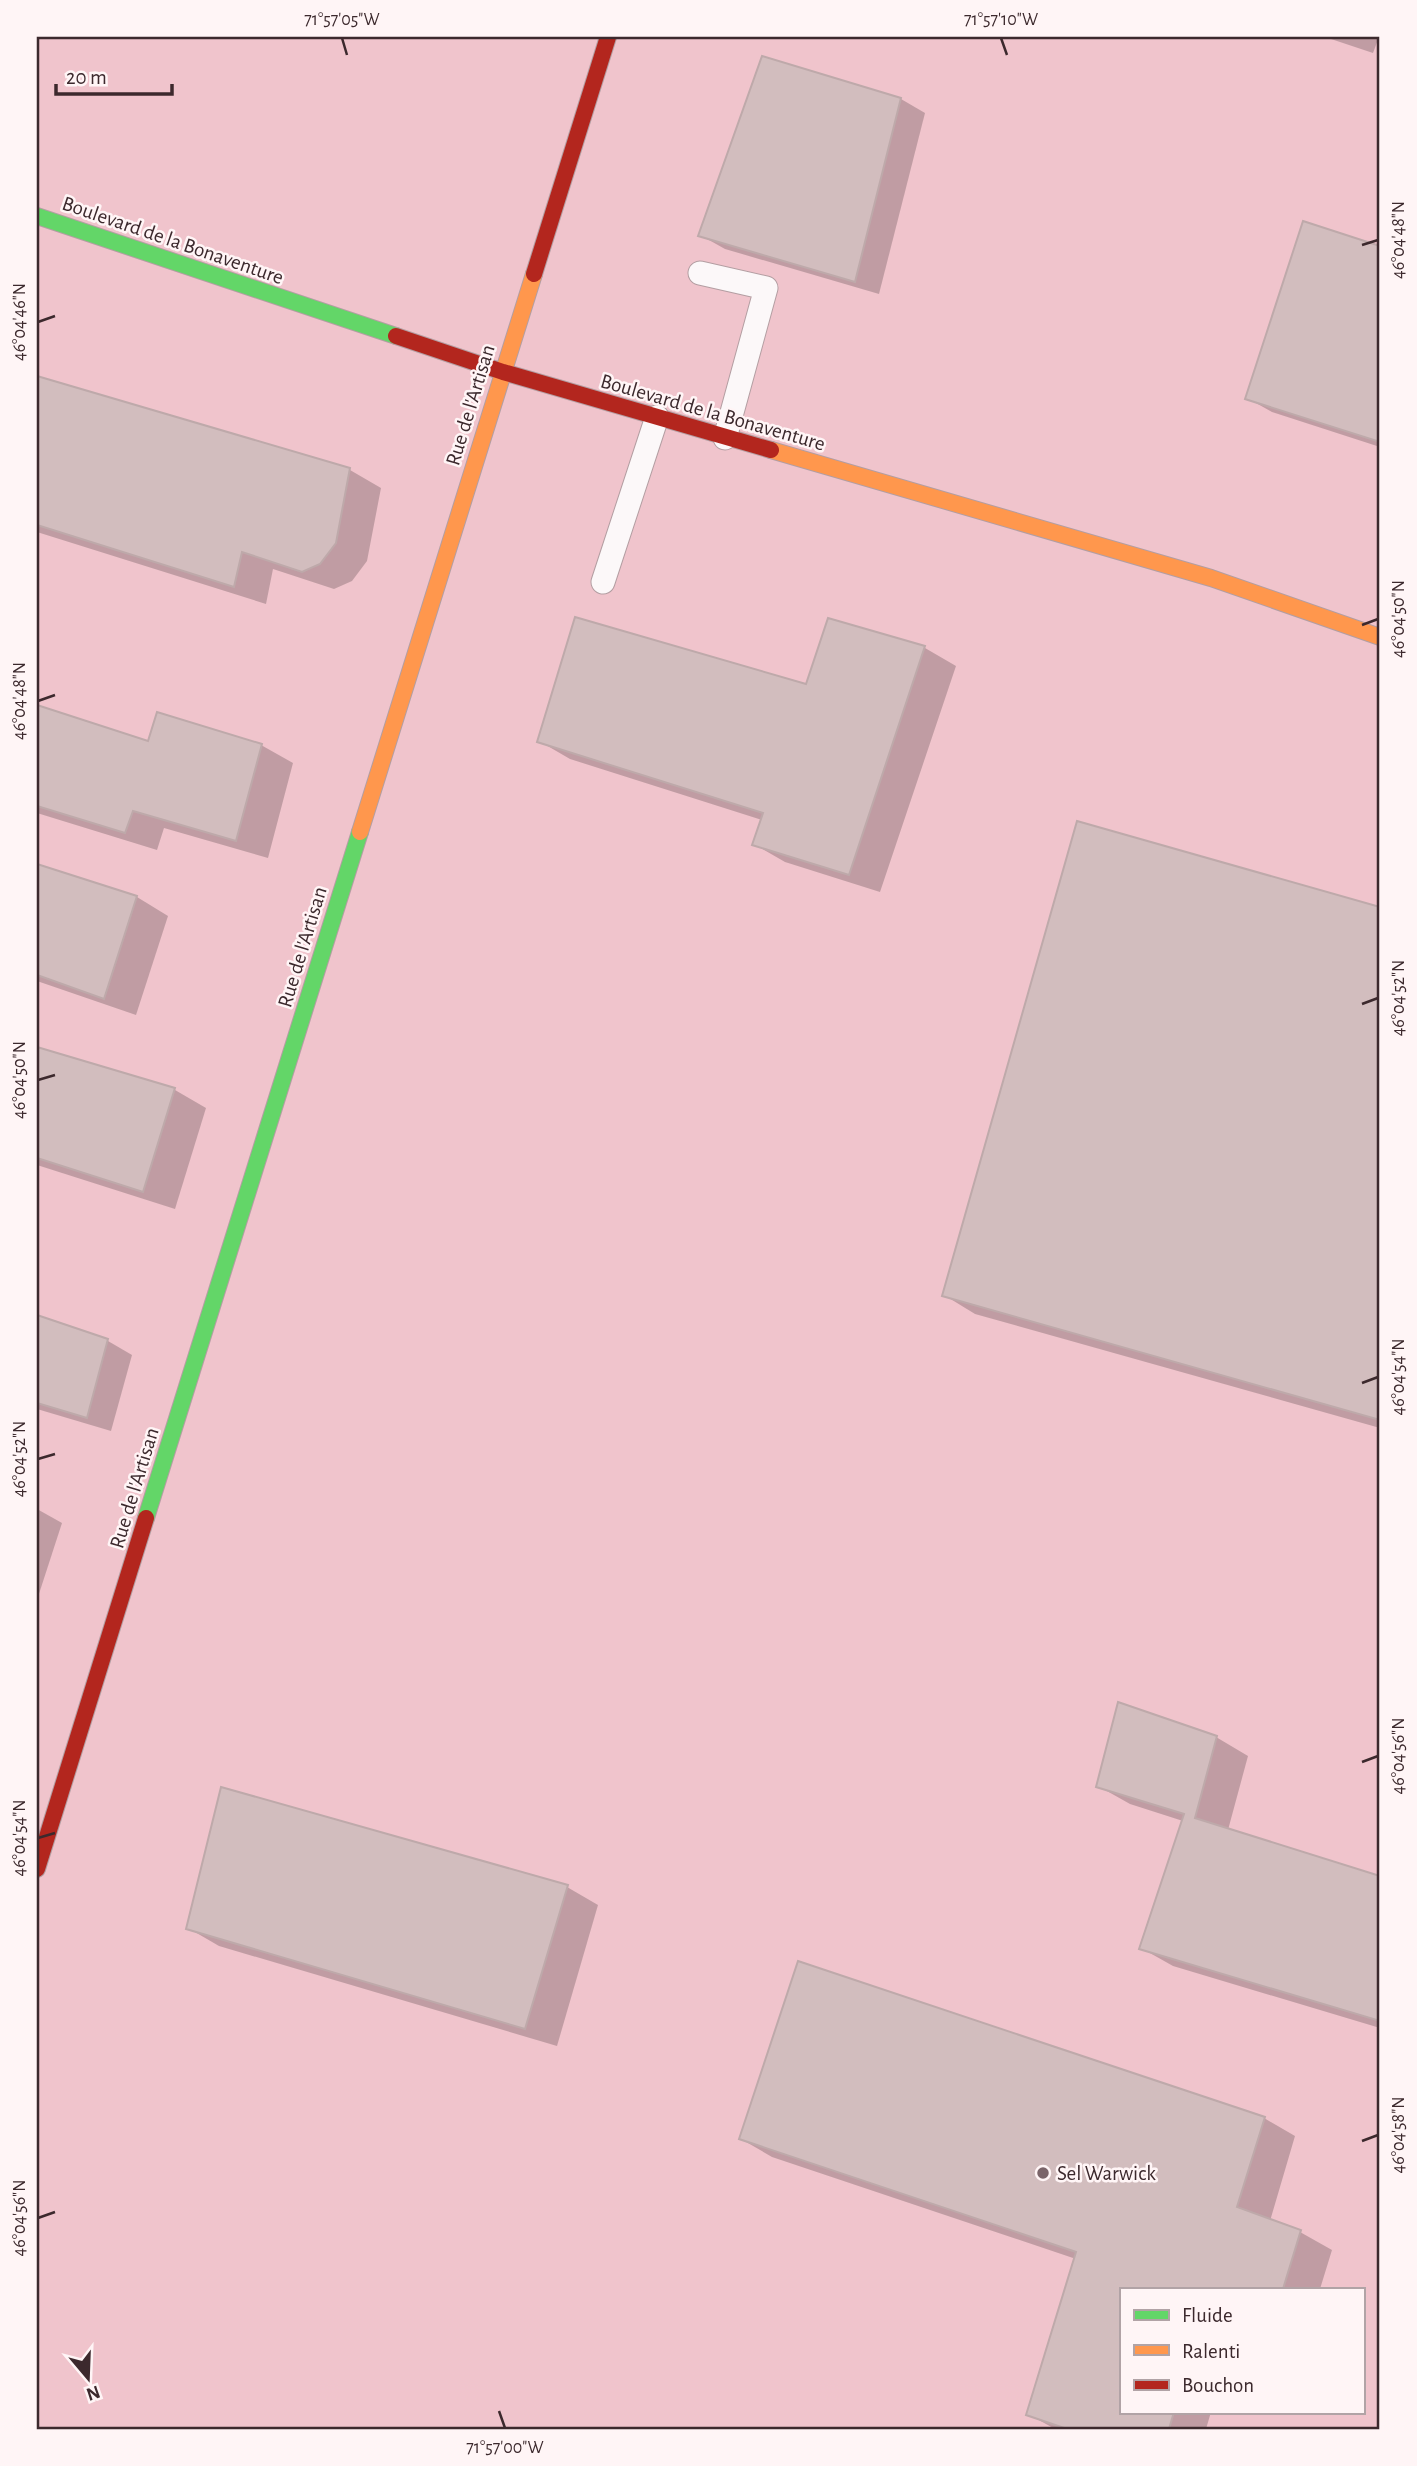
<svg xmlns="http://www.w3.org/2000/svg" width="1417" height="2466" font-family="'Alegreya Sans',sans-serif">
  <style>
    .built { fill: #f0c4cc; fill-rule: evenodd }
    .shadow { fill: #0003 }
    .building { fill: #d2bdbe; stroke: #bea9aa; stroke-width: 2 }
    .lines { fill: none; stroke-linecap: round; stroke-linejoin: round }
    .lane-casing { stroke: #b39ea2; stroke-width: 25 }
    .fast-casing { stroke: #b39ea2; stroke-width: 18 }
    .slow-casing { stroke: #b39ea2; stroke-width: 18 }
    .jam-casing { stroke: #b39ea2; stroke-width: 18 }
    .lane { stroke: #fcf8f9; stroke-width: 23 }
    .fast { stroke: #63d668; stroke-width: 16 }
    .slow { stroke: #ff974d; stroke-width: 16 }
    .jam { stroke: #b3261e; stroke-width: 16 }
    .ticks { fill: none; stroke: #3c292d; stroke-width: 2.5 }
    .poi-dot { fill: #7a6469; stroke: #fff5f6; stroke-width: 2.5 }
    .labels { text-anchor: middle; stroke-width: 5; stroke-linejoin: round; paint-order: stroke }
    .street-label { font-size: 21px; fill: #3c292d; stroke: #fff5f6 }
    .poi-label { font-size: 21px; fill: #3c292d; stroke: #fff5f6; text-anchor: start }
    .neatline { fill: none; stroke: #3c292d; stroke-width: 2.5 }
    .ticks-label { font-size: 18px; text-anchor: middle; fill: #3c292d }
  </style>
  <rect width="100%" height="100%" fill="#eed3d8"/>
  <path class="built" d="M37 37H1380V2429H37ZM1121 2289H1363V2412H1121Z"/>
  <g class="shadow">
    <path d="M1325 37H1379L1373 53Z"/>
    <path d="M901 99 925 113 879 294 725 249 700 235Z"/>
    <path d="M1304 223 1380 248V447L1272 412 1247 398Z"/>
    <path d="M37 378 350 470 381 488 367 561 352 581 334 589 273 569 266 604 37 532Z"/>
    <path d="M829 620 925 648 956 666 880 892 785 862 754 844 762 820 570 759 539 741 807 686Z"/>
    <path d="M37 707 149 744 261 745 293 763 268 858 164 828 157 850 37 813Z"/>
    <path d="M1078 823 1380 908V1428L975 1314 944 1295Z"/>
    <path d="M37 866 137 897 168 916 136 1015 37 981Z"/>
    <path d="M37 1049 175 1090 206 1108 175 1209 37 1165Z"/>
    <path d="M37 1317 108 1341 132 1355 111 1431 37 1409Z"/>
    <path d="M37 1509 62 1523 37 1600Z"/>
    <path d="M1216 1737 1248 1756 1228 1830 1380 1878V2028L1173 1966 1141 1948 1183 1821 1130 1804 1098 1786Z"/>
    <path d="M567 1887 598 1905 557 2046 219 1946 188 1928Z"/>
    <path d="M1264 2118 1295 2136 1270 2221 1300 2232 1332 2250 1320 2289H1121V2412H1211L1206 2429H1055L1028 2414 1076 2259 772 2157 741 2139Z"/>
  </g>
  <g class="building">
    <path d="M762 56 901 98 855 282 698 236Z"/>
    <path d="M1303 221 1380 246V442L1245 399Z"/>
    <path d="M37 376 350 468 336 543 320 564 302 572 242 552 234 587 37 525Z"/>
    <path d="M575 617 806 684 828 618 925 646 849 875 752 845 763 813 537 742Z"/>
    <path d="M37 705 148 741 157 712 262 744 236 841 133 811 125 833 37 806Z"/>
    <path d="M1077 821 1380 907V1420L942 1296Z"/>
    <path d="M37 864 137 896 104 999 37 975Z"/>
    <path d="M37 1047 175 1088 143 1192 37 1158Z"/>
    <path d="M37 1315 108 1339 87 1418 37 1403Z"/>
    <path d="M1118 1702 1217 1736 1195 1818 1380 1876V2021L1139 1949 1184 1814 1096 1787Z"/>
    <path d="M221 1787 568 1885 525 2029 186 1929Z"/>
    <path d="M798 1961 1265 2117 1237 2207 1301 2230 1283 2289H1121V2412H1174L1169 2429H1067L1026 2415 1076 2252 739 2139Z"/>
  </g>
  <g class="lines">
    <g class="lane-casing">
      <g id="lane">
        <path d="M700 273 766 288 725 438"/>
        <path d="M603 582 657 417"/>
      </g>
    </g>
    <g class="fast-casing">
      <g id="fast">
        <path d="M37 216 396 336"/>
        <path d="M146 1518 360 832"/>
      </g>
    </g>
    <g class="slow-casing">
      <g id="slow">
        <path d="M771 450 1211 578 1380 637"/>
        <path d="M360 832 534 274"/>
      </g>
    </g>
    <g class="jam-casing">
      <g id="jam">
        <path d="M534 274 608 37"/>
        <path d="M396 336 503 372 771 450"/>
        <path d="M37 1869 146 1518"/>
      </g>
    </g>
    <use href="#lane" class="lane"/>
    <use href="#fast" class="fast"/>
    <use href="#slow" class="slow"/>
    <use href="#jam" class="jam"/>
  </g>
  <path class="ticks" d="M342 38 347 55M1001 38 1007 55M1362 245 1378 240M38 322 55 316M1362 625 1378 619M38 701 55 695M1362 1004 1378 998M38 1080 55 1075M1362 1383 1378 1377M38 1459 55 1454M1362 1762 1378 1756M38 1838 55 1833M1362 2141 1378 2135M38 2218 55 2212M499 2411 505 2428"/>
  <circle class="poi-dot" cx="1043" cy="2173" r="7"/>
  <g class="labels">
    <g class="street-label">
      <text transform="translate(173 240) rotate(19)" y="7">Boulevard de la Bonaventure</text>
      <text transform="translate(470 405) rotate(-73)" y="7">Rue de l'Artisan</text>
      <text transform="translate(713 412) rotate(16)" y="7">Boulevard de la Bonaventure</text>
      <text transform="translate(302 947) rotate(-73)" y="7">Rue de l'Artisan</text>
      <text transform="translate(134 1488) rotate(-73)" y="7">Rue de l'Artisan</text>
    </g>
    <g class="poi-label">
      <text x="1057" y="2180">Sel Warwick</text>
    </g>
  </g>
  <rect width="1417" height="2466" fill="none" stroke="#fff5f6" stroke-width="77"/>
  <rect x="1120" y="2288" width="245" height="126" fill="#fff5f6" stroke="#b1a3a6" stroke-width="2"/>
  <rect x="1134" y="2310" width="35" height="10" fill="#63d668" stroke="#b1a3a6" stroke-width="2"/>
  <text x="1182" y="2322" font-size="21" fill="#3c292d">Fluide</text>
  <rect x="1134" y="2345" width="35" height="10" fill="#ff974d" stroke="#b1a3a6" stroke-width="2"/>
  <text x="1182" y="2358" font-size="21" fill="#3c292d">Ralenti</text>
  <rect x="1134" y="2380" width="35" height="10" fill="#b3261e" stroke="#b1a3a6" stroke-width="2"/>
  <text x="1182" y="2392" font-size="21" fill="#3c292d">Bouchon</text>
  <g transform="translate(88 2378) rotate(161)" stroke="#fff5f6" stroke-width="5" paint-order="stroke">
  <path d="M0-5L12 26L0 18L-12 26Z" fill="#3c292d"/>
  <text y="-10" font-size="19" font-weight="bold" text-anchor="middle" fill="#3c292d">N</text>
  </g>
  <path d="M56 84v10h116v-10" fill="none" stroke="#3c292d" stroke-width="3.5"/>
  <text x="66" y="84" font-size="21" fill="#3c292d" stroke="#fff5f6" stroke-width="5" paint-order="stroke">20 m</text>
  <rect x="38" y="38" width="1340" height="2390" class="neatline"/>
  <g class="ticks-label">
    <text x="342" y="25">71°57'05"W</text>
    <text x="1001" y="25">71°57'10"W</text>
    <text transform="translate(1398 240) rotate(-90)" y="6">46°04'48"N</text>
    <text transform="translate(19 322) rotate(-90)" y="6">46°04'46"N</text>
    <text transform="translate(1398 619) rotate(-90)" y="6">46°04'50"N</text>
    <text transform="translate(19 701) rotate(-90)" y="6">46°04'48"N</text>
    <text transform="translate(1398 998) rotate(-90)" y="6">46°04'52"N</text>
    <text transform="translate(19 1080) rotate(-90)" y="6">46°04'50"N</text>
    <text transform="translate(1398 1377) rotate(-90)" y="6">46°04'54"N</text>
    <text transform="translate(19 1459) rotate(-90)" y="6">46°04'52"N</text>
    <text transform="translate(1398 1756) rotate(-90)" y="6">46°04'56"N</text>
    <text transform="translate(19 1838) rotate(-90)" y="6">46°04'54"N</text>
    <text transform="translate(1398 2135) rotate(-90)" y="6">46°04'58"N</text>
    <text transform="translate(19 2218) rotate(-90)" y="6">46°04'56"N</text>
    <text x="505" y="2453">71°57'00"W</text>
  </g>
</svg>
